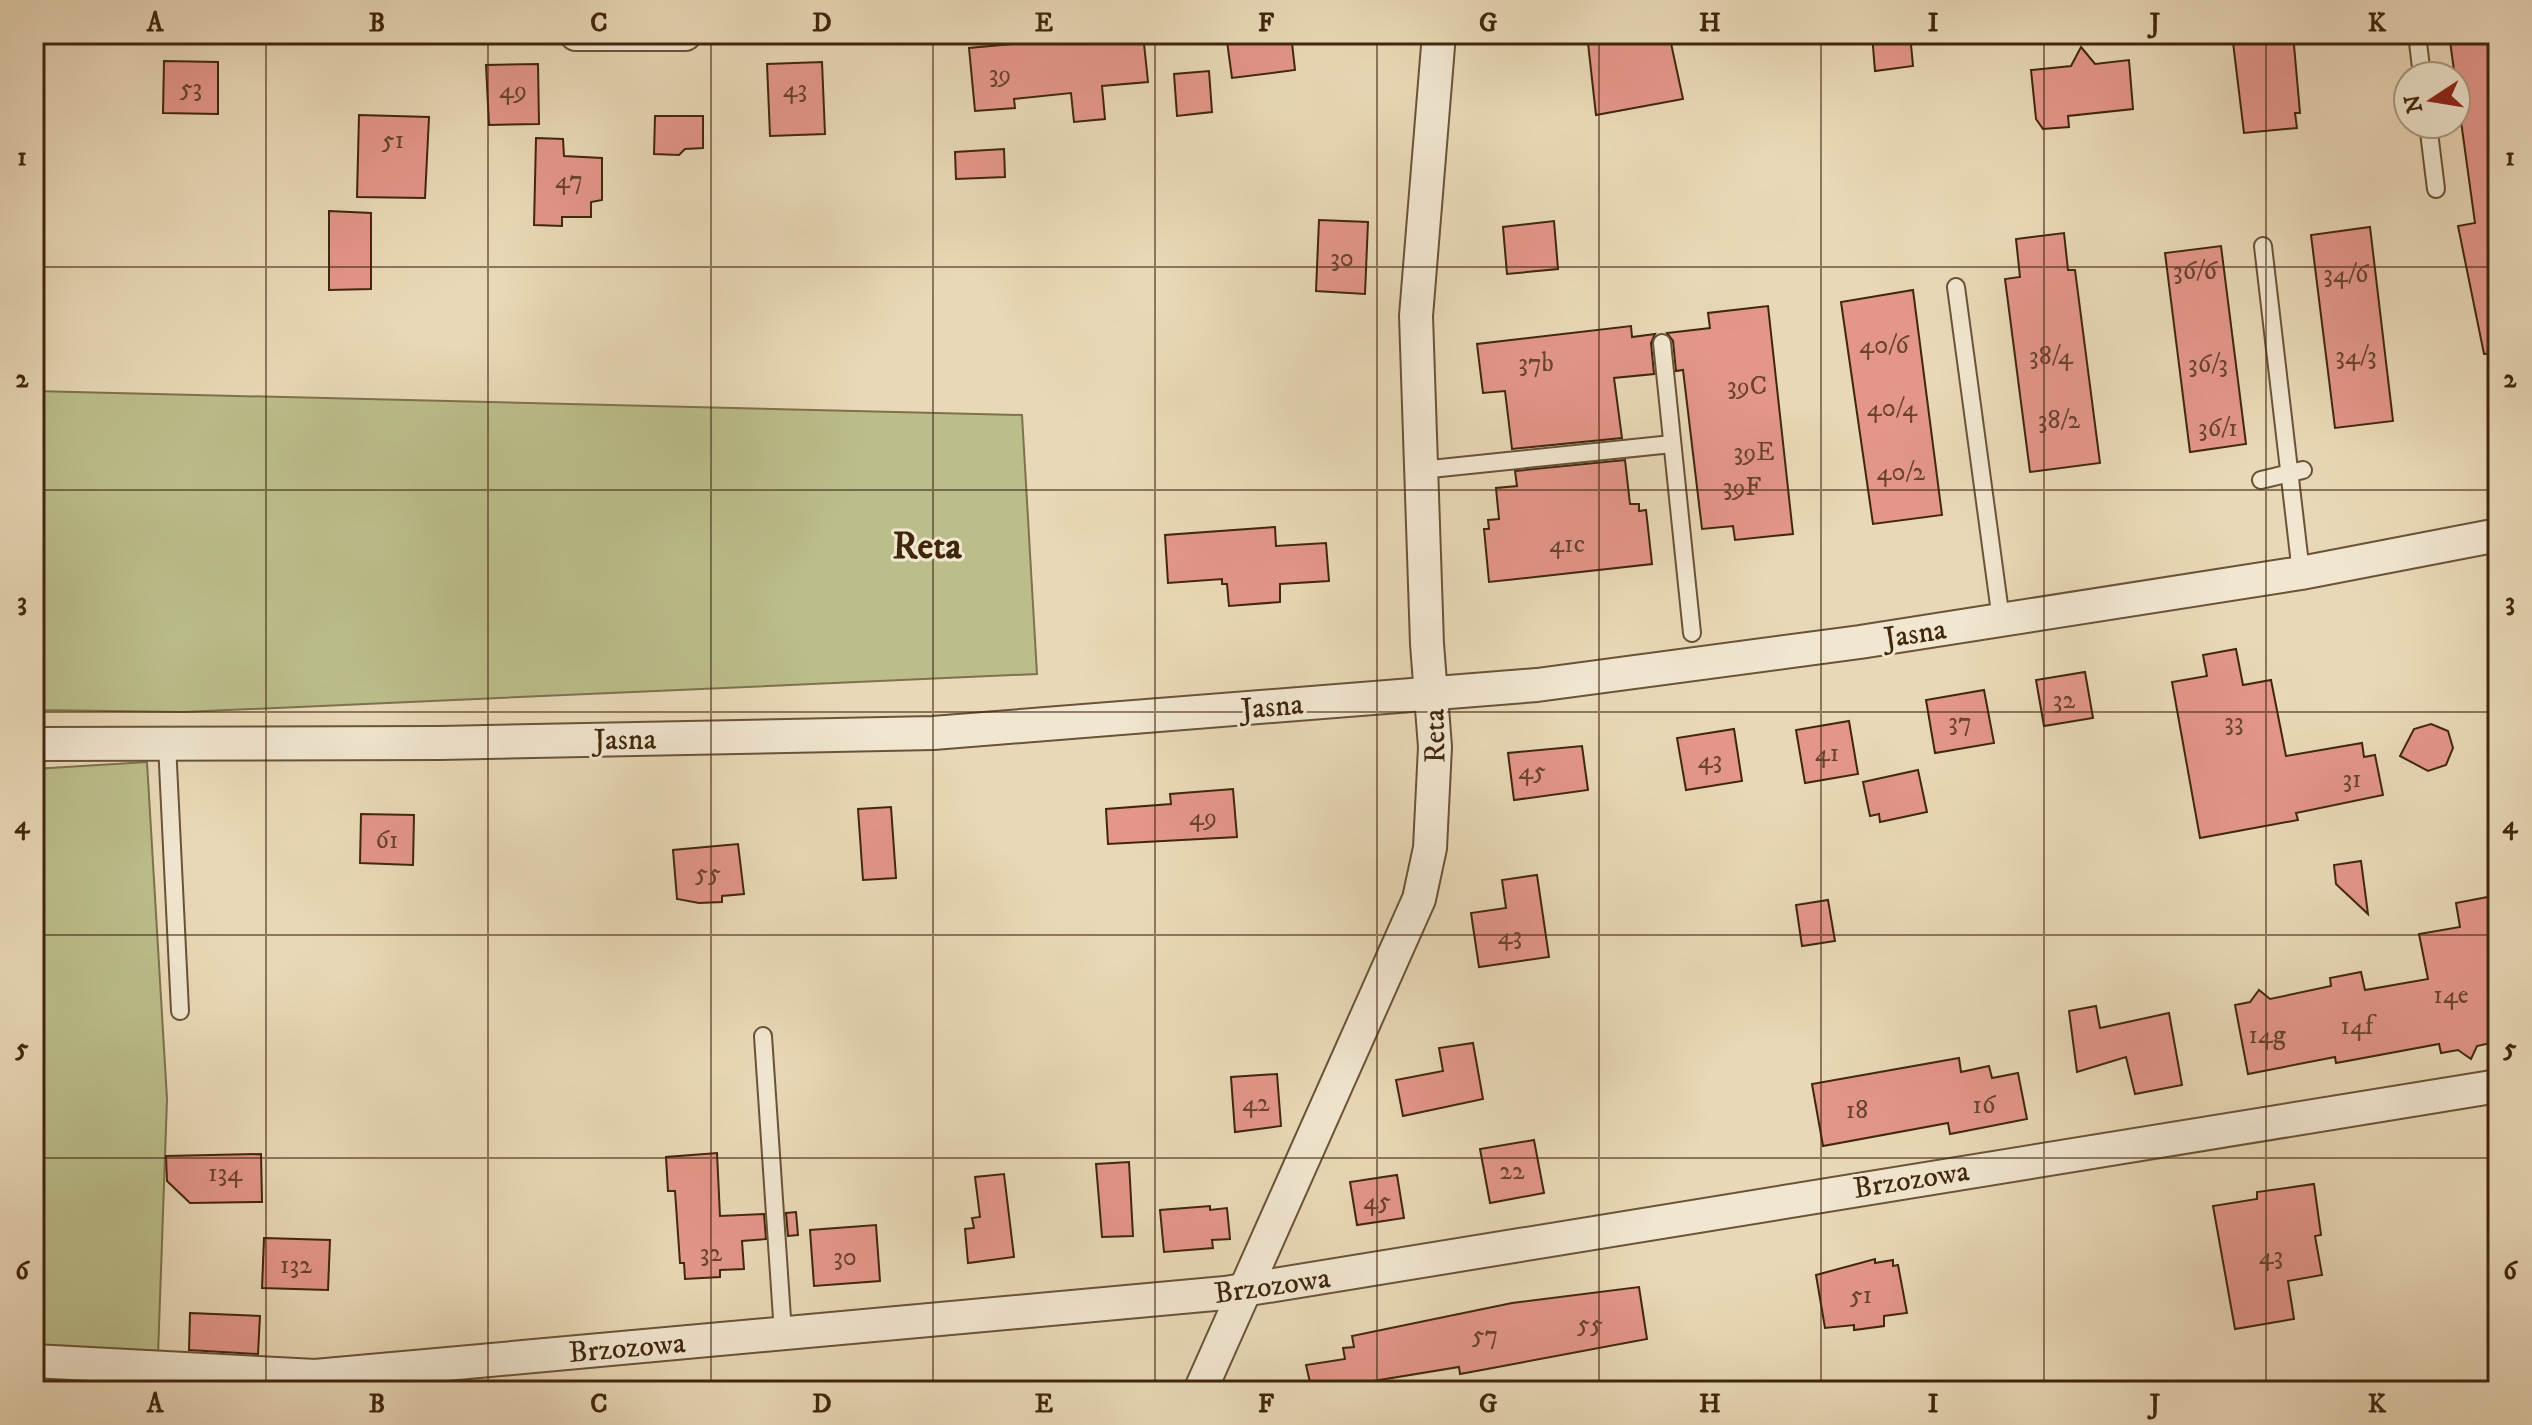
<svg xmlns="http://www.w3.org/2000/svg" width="2532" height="1425" font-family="'IM FELL DW Pica',serif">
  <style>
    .green { fill: #bbbe8b; stroke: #7e724c; stroke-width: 2 }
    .building { fill: #e4968b; stroke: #40270c; stroke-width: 2 }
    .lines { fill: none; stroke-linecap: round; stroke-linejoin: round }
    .service-casing { stroke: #6a5337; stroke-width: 20 }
    .minor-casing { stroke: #6a5337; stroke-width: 36 }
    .service { stroke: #f1e6d0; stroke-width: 16 }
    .minor { stroke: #f1e6d0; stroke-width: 32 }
    .grid { fill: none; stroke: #40270c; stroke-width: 2; stroke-opacity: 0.55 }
    .labels { text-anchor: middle; stroke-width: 6; stroke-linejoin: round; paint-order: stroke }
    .number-label { font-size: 26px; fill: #69432c }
    .street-label { font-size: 30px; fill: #40270c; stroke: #f1e6d0 }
    .district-label { font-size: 38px; font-weight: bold; fill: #40270c; stroke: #f1e6d0 }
    .neatline { fill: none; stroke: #40270c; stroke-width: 3 }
    .grid-label { font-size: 26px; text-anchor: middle; font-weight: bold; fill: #40270c }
  </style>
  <rect width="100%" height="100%" fill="#e9d8b7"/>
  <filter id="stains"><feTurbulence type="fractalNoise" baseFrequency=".0025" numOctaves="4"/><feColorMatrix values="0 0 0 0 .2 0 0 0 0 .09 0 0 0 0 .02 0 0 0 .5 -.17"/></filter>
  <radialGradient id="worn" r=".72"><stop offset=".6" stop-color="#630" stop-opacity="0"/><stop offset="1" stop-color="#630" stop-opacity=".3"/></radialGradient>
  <g class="green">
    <path d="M34 391 1022 415 1037 674 184 712 34 710Z"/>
    <path d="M147 762 167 1099 158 1356 34 1348V769Z"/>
  </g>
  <g class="building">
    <path d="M1124 34H1143L1148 82 1102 86 1105 119 1074 122 1071 93 1014 99 1015 108 975 111 969 48Z"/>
    <path d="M1226 34H1291L1295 70 1232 78Z"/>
    <path d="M1587 34H1669L1683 99 1596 115Z"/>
    <path d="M1872 34H1910L1913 66 1875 71Z"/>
    <path d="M2232 34H2293L2300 113H2295L2297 128 2244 133Z"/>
    <path d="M2449 34H2498V353L2484 354 2458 226 2475 223Z"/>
    <path d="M2081 47 2095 64 2129 60 2133 109 2068 116 2069 127 2043 129 2036 119 2031 70 2071 66Z"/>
    <path d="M164 61 218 62V114L163 113Z"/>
    <path d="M822 62 825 134 770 136 767 64Z"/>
    <path d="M538 64 539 124 489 125 486 65Z"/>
    <path d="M1209 71 1212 112 1177 116 1174 74Z"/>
    <path d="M359 115 429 117 425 198 357 197Z"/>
    <path d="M655 116H703V148L685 149 679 155 654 154Z"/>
    <path d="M536 138 563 139 564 156 602 158V200L591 202V217H562V226L534 225Z"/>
    <path d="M1004 149 1005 177 956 179 955 152Z"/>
    <path d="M329 211 371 213V289L329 290Z"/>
    <path d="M1319 220 1368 222 1365 294 1316 291Z"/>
    <path d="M1554 221 1558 269 1507 274 1503 227Z"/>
    <path d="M2370 227 2393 421 2335 428 2311 235Z"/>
    <path d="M2064 233 2068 270H2075L2100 463 2030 472 2005 279 2020 277 2016 239Z"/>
    <path d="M2221 246 2246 444 2190 452 2165 253Z"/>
    <path d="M1913 290 1942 515 1873 524 1841 302Z"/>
    <path d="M1768 306 1793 534 1735 540 1733 526 1702 529 1683 370 1676 371 1673 341 1667 333 1710 328 1708 313Z"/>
    <path d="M1631 326 1632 337 1655 334 1651 343 1654 374 1614 378 1622 438 1512 449 1505 391 1483 393 1477 344Z"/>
    <path d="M1625 460 1630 504H1639V511L1646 510 1652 564 1489 582 1484 529H1489L1488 520 1499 519 1496 488 1517 486 1515 471Z"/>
    <path d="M1275 527 1276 546 1326 543 1329 581 1280 584V602L1229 606 1227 584H1222V579L1168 583 1165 535Z"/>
    <path d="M2236 649 2243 685 2271 680 2286 756 2362 743 2364 757 2375 755 2383 795 2296 813 2298 820 2200 838 2172 682 2207 676 2203 655Z"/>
    <path d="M2085 672 2093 718 2044 726 2036 680Z"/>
    <path d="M1984 690 1994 743 1935 753 1926 700Z"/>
    <path d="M1849 721 1858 774 1805 783 1796 730Z"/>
    <path d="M2431 724 2448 731 2453 748 2446 765 2428 771 2400 756 2414 729Z"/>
    <path d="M1734 729 1742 781 1686 790 1677 738Z"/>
    <path d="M1582 746 1588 790 1514 800 1508 753Z"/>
    <path d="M1918 770 1927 812 1880 822 1879 814 1870 816 1863 782Z"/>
    <path d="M1233 789 1237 837 1108 844 1106 809 1171 804 1170 794Z"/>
    <path d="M891 807 896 878 863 880 858 809Z"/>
    <path d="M361 814 414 815 413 865 360 863Z"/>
    <path d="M738 844 744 894 722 896V902L699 903 677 899 673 850Z"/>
    <path d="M2361 861 2368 914 2336 884 2334 865Z"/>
    <path d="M1537 875 1549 957 1479 967 1471 913 1506 908 1502 880Z"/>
    <path d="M2498 895V1005L2489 1007 2495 1042 2477 1046 2471 1059 2458 1050 2441 1053 2439 1044 2336 1063 2335 1057 2248 1074 2235 1005 2250 1002 2259 990 2270 999 2331 986 2330 978 2361 972 2365 990 2428 979 2419 934 2460 927 2456 903Z"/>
    <path d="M1828 900 1835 941 1802 946 1796 905Z"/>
    <path d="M2096 1006 2100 1028 2169 1013 2182 1085 2135 1094 2126 1057 2077 1072 2069 1011Z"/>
    <path d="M1473 1043 1483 1099 1403 1116 1396 1080 1443 1071 1439 1048Z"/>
    <path d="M1959 1058 1961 1072 1989 1066 1992 1078 2018 1073 2027 1119 1950 1134 1948 1123 1823 1146 1812 1084Z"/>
    <path d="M1277 1074 1281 1126 1235 1132 1231 1077Z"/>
    <path d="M1534 1140 1544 1193 1490 1203 1480 1149Z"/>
    <path d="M717 1153 720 1216 764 1214 766 1239 742 1241 744 1269 720 1270V1277L685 1279 684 1263H680L675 1191H668L666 1157Z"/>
    <path d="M261 1154 262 1202 190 1203 167 1181 166 1156Z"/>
    <path d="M1129 1162 1133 1236 1102 1237 1096 1164Z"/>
    <path d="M1004 1174 1014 1257 968 1263 965 1229 974 1228 972 1218 980 1217 975 1177Z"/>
    <path d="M1397 1175 1404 1218 1357 1225 1350 1182Z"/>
    <path d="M2314 1184 2321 1235 2315 1236 2322 1275 2288 1281 2294 1319 2235 1329 2213 1206 2257 1199V1192Z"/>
    <path d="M1210 1206V1210L1227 1208 1230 1239 1212 1240 1213 1248 1164 1252 1160 1210Z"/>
    <path d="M796 1212 798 1235 788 1236 786 1213Z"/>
    <path d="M876 1225 880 1281 814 1286 810 1230Z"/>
    <path d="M264 1238 330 1240 328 1290 262 1288Z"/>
    <path d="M1875 1259V1263L1893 1260V1266L1898 1265 1907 1313 1884 1316V1326L1854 1330V1325L1825 1328 1816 1275Z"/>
    <path d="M1639 1287 1647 1339 1460 1374 1459 1367 1312 1391 1306 1365 1345 1359 1343 1348 1354 1347 1352 1336 1512 1303Z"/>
    <path d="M190 1313 260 1316 258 1354 189 1350Z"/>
  </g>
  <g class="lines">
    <g class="service-casing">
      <g id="service">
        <path d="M2417 34 2422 76"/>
        <path d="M2428 124 2436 189"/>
        <path d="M2263 246 2301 573"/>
        <path d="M1956 287 2001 620"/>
        <path d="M1662 343 1692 633"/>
        <path d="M1421 470 1672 444"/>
        <path d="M2261 480 2303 470"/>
        <path d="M167 744 180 1011"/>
        <path d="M763 1036 783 1333"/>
      </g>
    </g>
    <g class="minor-casing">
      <g id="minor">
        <path d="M576 34H685"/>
        <path d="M34 744 440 743 933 733 1537 685 1860 642 2301 573 2498 535"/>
        <path d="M34 1361 315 1376 1225 1293 2498 1086"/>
        <path d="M1200 1391 1419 899 1430 848 1435 747 1427 644 1416 316 1439 34"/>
      </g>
    </g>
    <use href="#service" class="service"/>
    <use href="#minor" class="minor"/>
  </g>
  <path class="grid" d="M266 34V1391M488 34V1391M711 34V1391M933 34V1391M1155 34V1391M1377 34V1391M1599 34V1391M1821 34V1391M2044 34V1391M2266 34V1391M34 267H2498M34 490H2498M34 712H2498M34 935H2498M34 1158H2498"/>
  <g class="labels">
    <g class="number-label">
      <text x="1000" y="82">39</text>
      <text x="191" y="96">53</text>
      <text x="795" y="97">43</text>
      <text x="513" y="98">49</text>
      <text x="393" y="148">51</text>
      <text x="569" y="188">47</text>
      <text x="1342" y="266">30</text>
      <text x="2195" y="279">36/6</text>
      <text x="2346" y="282">34/6</text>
      <text x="1884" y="353">40/6</text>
      <text x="2051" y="364">38/4</text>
      <text x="2356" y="364">34/3</text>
      <text x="1536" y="371">37b</text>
      <text x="2208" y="372">36/3</text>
      <text x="1747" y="394">39C</text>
      <text x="1892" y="416">40/4</text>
      <text x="2059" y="428">38/2</text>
      <text x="2218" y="436">36/1</text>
      <text x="1754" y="460">39E</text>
      <text x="1901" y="480">40/2</text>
      <text x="1742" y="495">39F</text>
      <text x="1567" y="552">41c</text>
      <text x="2064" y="708">32</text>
      <text x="1960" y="730">37</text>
      <text x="2234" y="730">33</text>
      <text x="1827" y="761">41</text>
      <text x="1710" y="768">43</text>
      <text x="1532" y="779">45</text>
      <text x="2352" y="787">31</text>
      <text x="1203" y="825">49</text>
      <text x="387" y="848">61</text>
      <text x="708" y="881">55</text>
      <text x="1510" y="944">43</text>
      <text x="2451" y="1003">14e</text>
      <text x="2357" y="1034">14f</text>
      <text x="2267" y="1043">14g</text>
      <text x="1256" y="1111">42</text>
      <text x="1984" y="1113">16</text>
      <text x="1857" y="1118">18</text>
      <text x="1512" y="1179">22</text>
      <text x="225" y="1181">134</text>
      <text x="1377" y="1209">45</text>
      <text x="711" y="1261">32</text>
      <text x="2271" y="1264">43</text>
      <text x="845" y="1265">30</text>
      <text x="296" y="1273">132</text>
      <text x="1861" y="1303">51</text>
      <text x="1590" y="1332">55</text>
      <text x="1485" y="1343">57</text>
    </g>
    <g class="street-label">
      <text transform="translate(1915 633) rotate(-9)" y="10">Jasna</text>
      <text transform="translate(1272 706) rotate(-5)" y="10">Jasna</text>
      <text transform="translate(1434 736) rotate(-91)" y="10">Reta</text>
      <text transform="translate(625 739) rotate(-1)" y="10">Jasna</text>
      <text transform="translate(1911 1179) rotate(-9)" y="10">Brzozowa</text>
      <text transform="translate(1272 1285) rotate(-8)" y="10">Brzozowa</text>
      <text transform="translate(627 1347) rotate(-5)" y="10">Brzozowa</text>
    </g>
    <g class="district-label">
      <text x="927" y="558">Reta</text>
    </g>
  </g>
  <rect width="2532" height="1425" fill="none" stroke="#e9d8b7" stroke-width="88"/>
  <g transform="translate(2432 100) rotate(258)"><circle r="38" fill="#f1e6d0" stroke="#aa9a82" stroke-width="2"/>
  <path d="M0-6L14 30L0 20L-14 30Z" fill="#8f2418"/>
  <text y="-12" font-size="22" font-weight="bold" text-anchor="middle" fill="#40270c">N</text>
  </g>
  <rect x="44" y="44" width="2444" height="1337" class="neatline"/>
  <g class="grid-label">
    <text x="155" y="31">A</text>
    <text x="377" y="31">B</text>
    <text x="599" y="31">C</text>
    <text x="822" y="31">D</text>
    <text x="1044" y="31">E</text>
    <text x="1266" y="31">F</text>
    <text x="1488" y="31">G</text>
    <text x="1710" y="31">H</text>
    <text x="1933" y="31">I</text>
    <text x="2155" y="31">J</text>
    <text x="2377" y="31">K</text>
    <text x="22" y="165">1</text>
    <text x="2510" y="165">1</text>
    <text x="22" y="387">2</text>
    <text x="2510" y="387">2</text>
    <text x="22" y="610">3</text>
    <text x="2510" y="610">3</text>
    <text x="22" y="833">4</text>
    <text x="2510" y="833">4</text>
    <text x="22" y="1056">5</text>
    <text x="2510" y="1056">5</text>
    <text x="22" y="1279">6</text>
    <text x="2510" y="1279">6</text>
    <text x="155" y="1412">A</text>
    <text x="377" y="1412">B</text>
    <text x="599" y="1412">C</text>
    <text x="822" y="1412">D</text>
    <text x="1044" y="1412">E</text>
    <text x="1266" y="1412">F</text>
    <text x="1488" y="1412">G</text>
    <text x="1710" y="1412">H</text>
    <text x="1933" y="1412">I</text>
    <text x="2155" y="1412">J</text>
    <text x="2377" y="1412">K</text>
  </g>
  <rect width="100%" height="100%" filter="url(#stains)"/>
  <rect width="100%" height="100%" fill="url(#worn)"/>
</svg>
